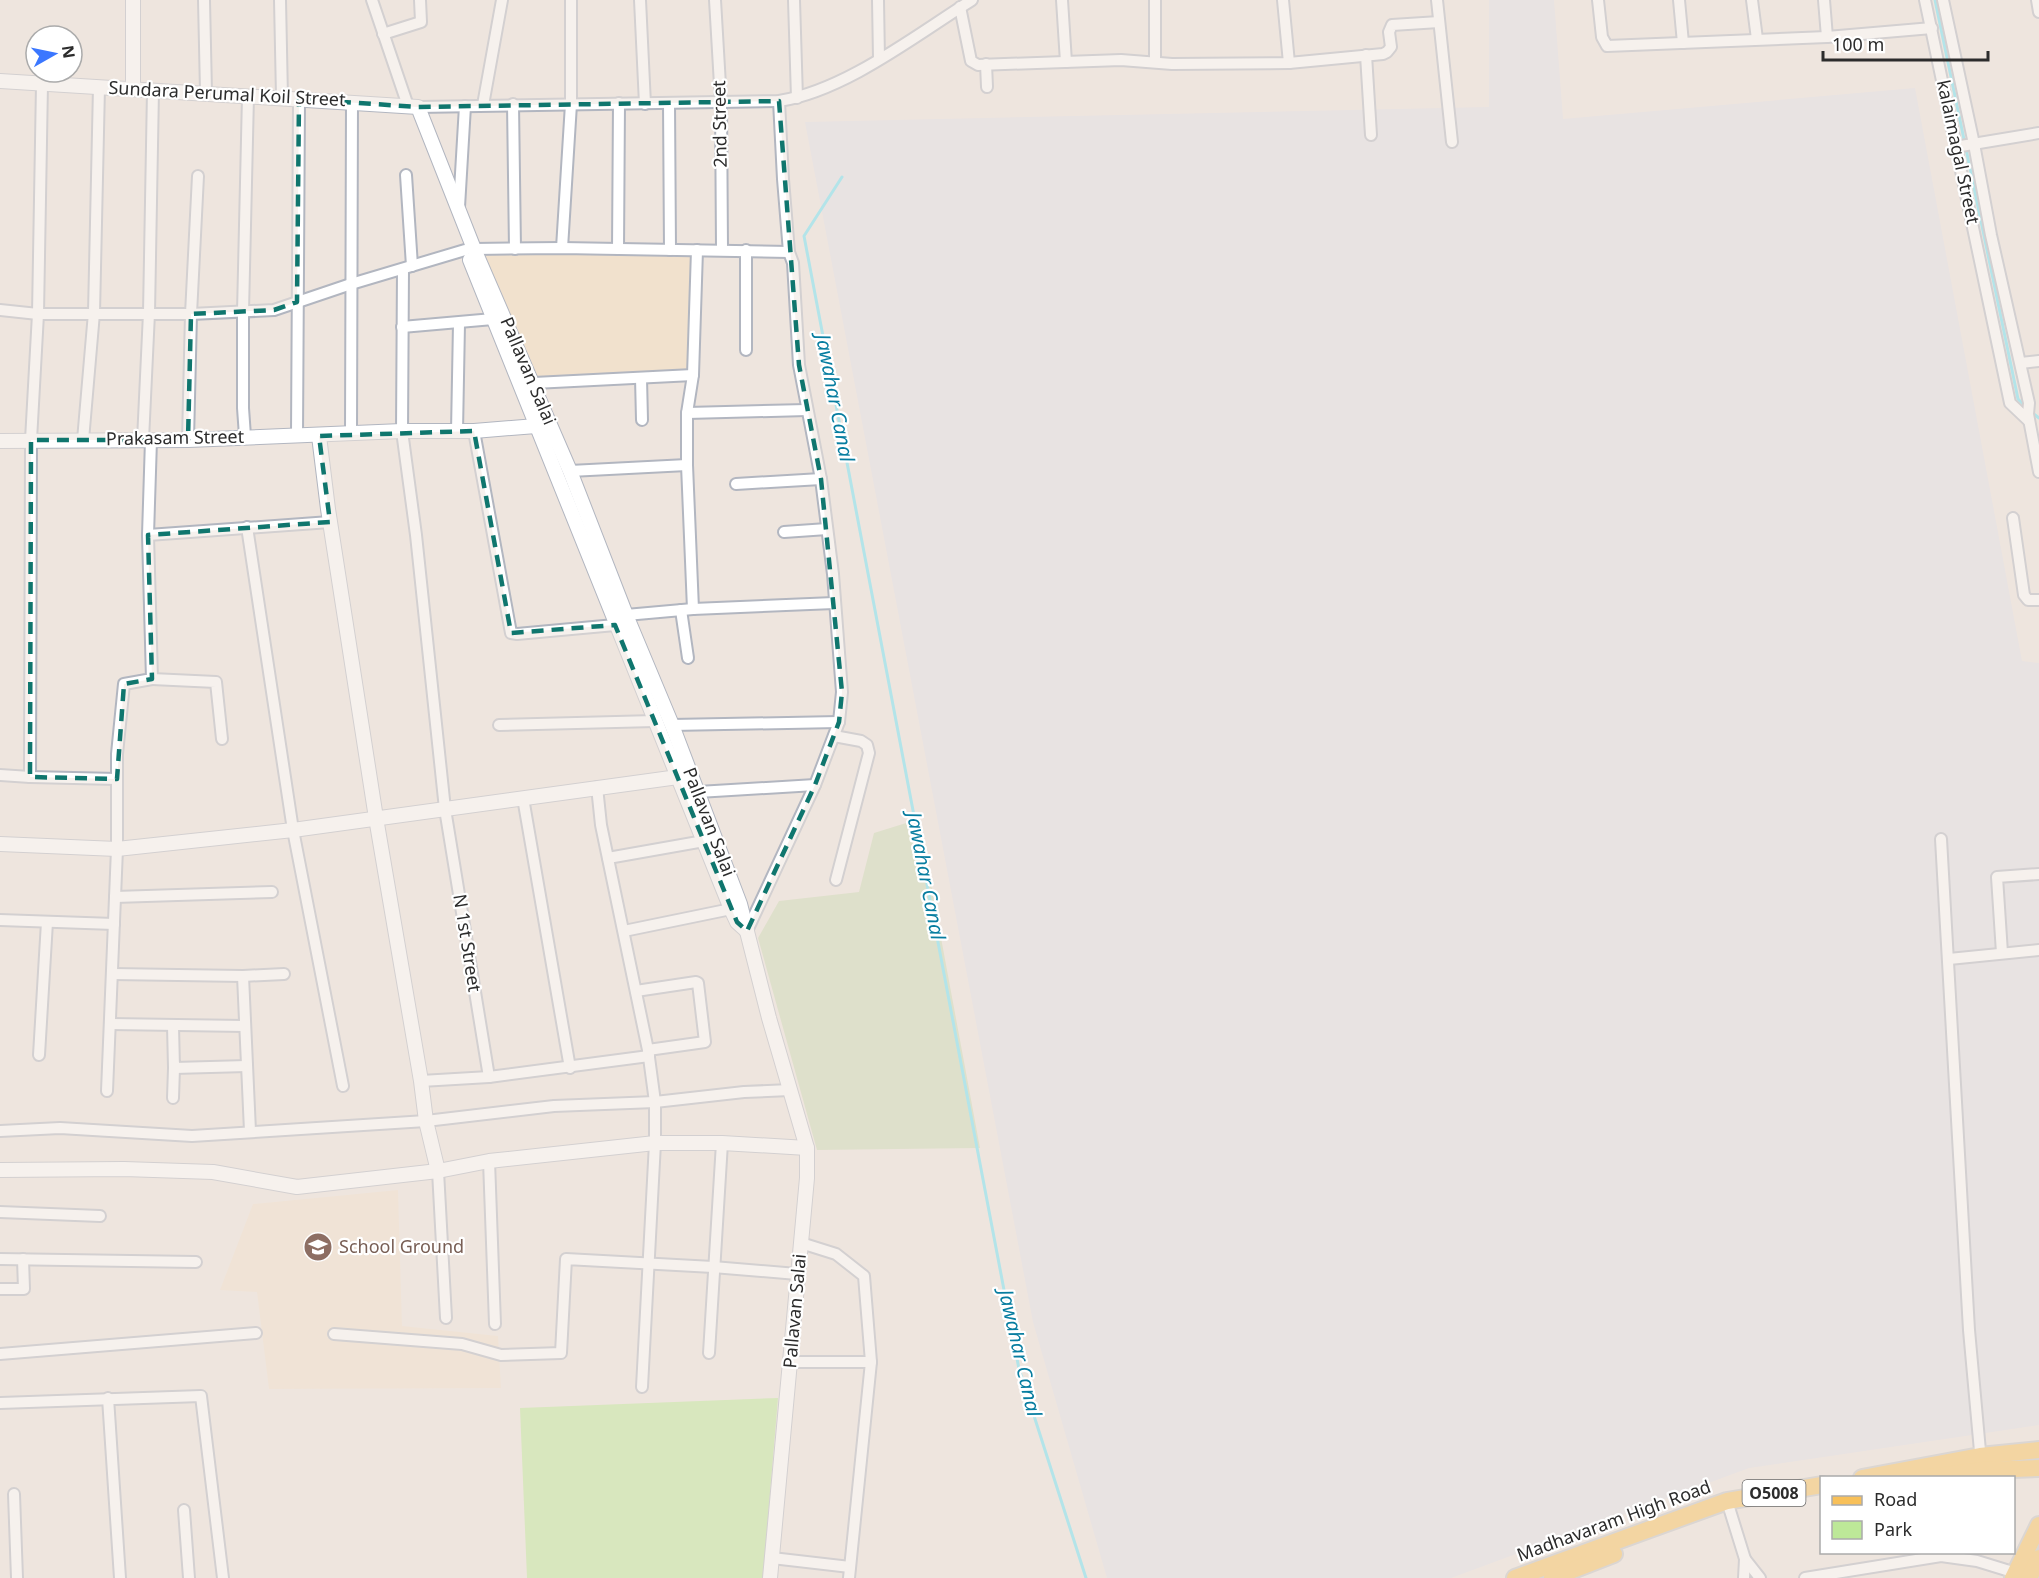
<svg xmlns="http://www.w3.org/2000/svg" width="2039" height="1578" font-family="'Noto Sans',sans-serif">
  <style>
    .industrial { fill: #e0dfe7 }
    .education { fill: #f1e1cd }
    .green { fill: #bde898 }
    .cemetery { fill: #cbd9b4 }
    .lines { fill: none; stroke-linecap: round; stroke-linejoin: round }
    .stream { stroke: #6ce2f5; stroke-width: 3 }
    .minor-casing { stroke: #b2b6c0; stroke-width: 14 }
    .tertiary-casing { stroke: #b2b6c0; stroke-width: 16 }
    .primary-casing { stroke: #c4c4c4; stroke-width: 20 }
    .minor { stroke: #fff; stroke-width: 10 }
    .tertiary { stroke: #fff; stroke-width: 14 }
    .primary { stroke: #f8c059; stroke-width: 16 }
    .marked { fill: none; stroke: #0f766e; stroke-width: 4.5; stroke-dasharray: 12 8; stroke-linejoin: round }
    .labels { text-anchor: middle; stroke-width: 4.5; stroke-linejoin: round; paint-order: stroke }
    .shield { fill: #fff; stroke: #6b6b6b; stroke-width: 1.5 }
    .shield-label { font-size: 16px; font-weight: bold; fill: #2c2c2c }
    .street-label { font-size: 18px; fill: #2c2c2c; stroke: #fff }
    .education-label { font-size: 18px; fill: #785e54; stroke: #fff; text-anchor: start }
    .water-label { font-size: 20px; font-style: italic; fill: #077da0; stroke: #fff }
  </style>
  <rect width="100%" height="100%" fill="#eee5de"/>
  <path class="industrial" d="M1489 0H1554L1563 119 1915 88 2022 661 2039 663V1425L1749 1468 1451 1578H1107L1033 1322 805 122 1489 107Z"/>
  <g class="education">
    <path d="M479 253H695L693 375 536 381Z"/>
    <path d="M398 1190 402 1326 498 1336 501 1388 269 1389 257 1292 220 1290 253 1204Z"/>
  </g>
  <path class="green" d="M778 1398 763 1578H527L520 1408Z"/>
  <path class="cemetery" d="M919 819 980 1148 817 1150 758 938 779 901 859 892 874 833Z"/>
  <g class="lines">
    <g class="stream">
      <path d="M1935 0 2018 399 2024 405"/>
      <path d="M842 177 804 236 1019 1369 1086 1578"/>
      <path d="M2031 412 2039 418"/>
    </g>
    <g class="minor-casing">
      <g id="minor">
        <path d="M204 0 206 92"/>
        <path d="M280 0 282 97"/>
        <path d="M372 0 408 106"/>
        <path d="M640 0 645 104"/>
        <path d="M715 0 721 102 722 249"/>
        <path d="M794 0 797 98"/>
        <path d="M878 0 879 59"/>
        <path d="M1062 0 1066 62"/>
        <path d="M1155 0V62"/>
        <path d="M1283 0 1289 63"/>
        <path d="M1437 0 1452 142"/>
        <path d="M1598 0 1602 37 1607 46 1827 37 1932 28"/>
        <path d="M1679 0 1683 43"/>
        <path d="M1752 0 1757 39"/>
        <path d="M1824 0 1827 37"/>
        <path d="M1925 0 2010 403 2029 421"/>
        <path d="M1943 0 1974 144 1991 235 2029 403 2028 414 2039 472"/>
        <path d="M2037 0 2039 12"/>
        <path d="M960 7 971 61 978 65 1121 60 1172 64 1289 63 1383 54 1387 52 1391 47 1389 32 1392 25 1439 22"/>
        <path d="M383 34 421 22 420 0"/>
        <path d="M1366 55 1371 135"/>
        <path d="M986 64 987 87"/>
        <path d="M669 103 670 250"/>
        <path d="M513 104 515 249"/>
        <path d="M483 105 502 0"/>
        <path d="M418 107 779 101C845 91 916 35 972 0"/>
        <path d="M1955 147 2039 133"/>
        <path d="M406 175 412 266"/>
        <path d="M459 207 465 106"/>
        <path d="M562 248 571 104V0"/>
        <path d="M474 249 562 248 789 252"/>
        <path d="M618 249 619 103"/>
        <path d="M403 269 402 431 416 535 445 809 489 1077"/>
        <path d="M0 310 38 314H191L274 310 351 284 465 250"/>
        <path d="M402 327 493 319"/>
        <path d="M746 350V250"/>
        <path d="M2021 363 2039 361"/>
        <path d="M641 378 642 420"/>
        <path d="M534 383 693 375"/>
        <path d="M687 413 807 410"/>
        <path d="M457 431 459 324"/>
        <path d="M474 431 511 633 517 634 615 625"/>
        <path d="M351 433 352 102"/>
        <path d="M297 435 299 99"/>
        <path d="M245 436 243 408V312L248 96"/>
        <path d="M83 440 94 313 99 87"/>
        <path d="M143 440 149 313 153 90"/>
        <path d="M188 440 191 314 198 176"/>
        <path d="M570 471 687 465"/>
        <path d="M736 484 821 479"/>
        <path d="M2013 518 2024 595 2028 600H2039"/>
        <path d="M247 527 293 830 343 1086"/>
        <path d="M784 532 827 529"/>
        <path d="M148 535 330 522"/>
        <path d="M693 609 687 465V413L693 375 697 250"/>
        <path d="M681 610 688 658"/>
        <path d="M626 615 693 609 834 603"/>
        <path d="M152 679 216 682 222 739"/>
        <path d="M499 725 655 721"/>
        <path d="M672 725 839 722"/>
        <path d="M834 736 861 741 867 745 869 753 836 880"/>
        <path d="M0 775 30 777 31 440 38 314 42 84"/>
        <path d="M30 777 117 779"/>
        <path d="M597 787 601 825 648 1050 655 1102V1143L642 1387"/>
        <path d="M698 792 815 785"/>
        <path d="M523 798 570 1068"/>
        <path d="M1941 839 1969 1330 1981 1462"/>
        <path d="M608 858 704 841"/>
        <path d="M115 897 272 892"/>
        <path d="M0 920 114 924"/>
        <path d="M624 931 731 909"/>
        <path d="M747 931 815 785 839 722 842 692 833 574 821 479 799 365 793 263 789 252 783 179 779 101"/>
        <path d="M2002 953 1997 877 2039 874"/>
        <path d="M1949 959 2039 950"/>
        <path d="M112 974 243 976 284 974"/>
        <path d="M243 976 250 1131"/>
        <path d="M636 991 696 982 698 983 705 1042 648 1050"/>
        <path d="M110 1024 245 1026"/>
        <path d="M173 1026 174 1068 247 1066"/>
        <path d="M39 1055 47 922"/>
        <path d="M421 1081 489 1077 649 1056"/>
        <path d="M107 1091 117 849V754L124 684 152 679 148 535 151 440"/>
        <path d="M173 1098 174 1068"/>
        <path d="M0 1131 60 1128 192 1136 426 1121 554 1106 655 1102 744 1092 790 1090"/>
        <path d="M489 1161 495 1324"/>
        <path d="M438 1171 446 1318"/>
        <path d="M0 1212 100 1216"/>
        <path d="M801 1243 836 1254 864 1276 871 1362 849 1578"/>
        <path d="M0 1259 196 1262"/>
        <path d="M0 1289H24L23 1259"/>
        <path d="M334 1334 462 1344 501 1355 561 1353 566 1259 713 1267 797 1274"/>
        <path d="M709 1353 722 1143"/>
        <path d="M0 1354 256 1333"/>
        <path d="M790 1362H871"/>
        <path d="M108 1398 120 1578"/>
        <path d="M0 1403 201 1396 223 1578"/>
        <path d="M14 1494 17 1578"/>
        <path d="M1727 1501 1745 1559 1744 1578"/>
        <path d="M184 1510 189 1578"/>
        <path d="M772 1558 850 1567"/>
        <path d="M1745 1559 1760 1578"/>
        <path d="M1805 1578 1941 1556 1977 1561 2016 1573"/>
      </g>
    </g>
    <g class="tertiary-casing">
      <g id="tertiary">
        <path d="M133 0V89"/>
        <path d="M0 81 418 107 474 249 570 471 626 615 672 725 740 904 769 1018 807 1148V1178L770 1578"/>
        <path d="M470 260 731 909 737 922 747 931"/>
        <path d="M319 436 328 509 376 818 421 1081 426 1121 438 1171"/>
        <path d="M0 441 188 440 402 431H474L536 426"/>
        <path d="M0 844 117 849 293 830 678 777"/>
        <path d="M0 1170 124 1169 213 1172 297 1187 438 1171 489 1161 655 1143H722L807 1148"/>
      </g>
    </g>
    <g class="primary-casing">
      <g id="primary">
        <path d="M1862 1478 1980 1456 2039 1450"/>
        <path d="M1922 1478 1983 1470 2039 1468"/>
        <path d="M1515 1578 1727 1501 1822 1485"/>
        <path d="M1552 1578 1614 1554"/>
        <path d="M2013 1578 2039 1525"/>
        <path d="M2029 1578 2039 1558"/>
      </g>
    </g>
    <use href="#minor" class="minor"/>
    <use href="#tertiary" class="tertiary"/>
    <use href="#primary" class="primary"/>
  </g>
  <path d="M0 0H2039V1578H0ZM299 99 418 107 779 101 799 365 821 479 842 692 839 722 815 785 747 931 737 922 615 625 511 633 474 431 319 436 330 522 148 535 152 679 124 684 117 779 30 777 31 440H188L191 314 274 310 297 302Z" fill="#eee5de" fill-opacity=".55" fill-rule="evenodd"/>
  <path class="marked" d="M299 99 418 107 779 101 799 365 821 479 842 692 839 722 815 785 747 931 737 922 615 625 511 633 474 431 319 436 330 522 148 535 152 679 124 684 117 779 30 777 31 440H188L191 314 274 310 297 302Z"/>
  <defs>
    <g id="school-disc" transform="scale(1.5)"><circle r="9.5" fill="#8d6e63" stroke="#fff"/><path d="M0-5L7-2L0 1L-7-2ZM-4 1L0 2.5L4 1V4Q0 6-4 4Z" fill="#fff"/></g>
  </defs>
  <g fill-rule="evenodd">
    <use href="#school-disc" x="318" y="1247"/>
  </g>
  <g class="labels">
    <rect class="shield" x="1742.5" y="1480" width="63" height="26" rx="4.5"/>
    <g class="shield-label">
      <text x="1774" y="1499">O5008</text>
    </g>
    <g class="street-label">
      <text transform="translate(227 94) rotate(3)" y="6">Sundara Perumal Koil Street</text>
      <text transform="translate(720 124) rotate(-91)" y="6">2nd Street</text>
      <text transform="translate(1958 152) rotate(78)" y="6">kalaimagal Street</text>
      <text transform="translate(528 371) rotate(67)" y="6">Pallavan Salai</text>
      <text transform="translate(175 438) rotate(-1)" y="6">Prakasam Street</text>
      <text transform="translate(709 822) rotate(69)" y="6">Pallavan Salai</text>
      <text transform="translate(467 943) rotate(81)" y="6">N 1st Street</text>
      <text transform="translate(795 1311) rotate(-85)" y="6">Pallavan Salai</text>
      <text transform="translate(1614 1521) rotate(-20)" y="6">Madhavaram High Road</text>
    </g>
    <g class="education-label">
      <text x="339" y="1253">School Ground</text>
    </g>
    <g class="water-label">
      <text transform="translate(835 398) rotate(79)" y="7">Jawahar Canal</text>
      <text transform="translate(926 876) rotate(79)" y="7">Jawahar Canal</text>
      <text transform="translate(1020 1353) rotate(77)" y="7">Jawahar Canal</text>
    </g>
  </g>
  <rect x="1820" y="1476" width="195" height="78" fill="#ffffff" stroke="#ababab" stroke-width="1.5"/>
  <rect x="1832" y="1496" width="30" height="9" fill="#f8c059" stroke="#ababab" stroke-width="1.5"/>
  <text x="1874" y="1506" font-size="18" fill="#2c2c2c">Road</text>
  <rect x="1832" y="1521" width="30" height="18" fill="#bde898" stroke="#ababab" stroke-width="1.5"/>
  <text x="1874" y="1536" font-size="18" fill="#2c2c2c">Park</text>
  <g transform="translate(54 54) rotate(81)"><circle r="28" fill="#ffffff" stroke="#ababab" stroke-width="1.5"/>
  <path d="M0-4.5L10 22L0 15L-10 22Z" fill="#3b77ff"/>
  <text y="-9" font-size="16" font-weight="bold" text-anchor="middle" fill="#2c2c2c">N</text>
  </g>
  <path d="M1823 51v9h165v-9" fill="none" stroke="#2c2c2c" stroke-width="3"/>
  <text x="1832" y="51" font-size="18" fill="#2c2c2c" stroke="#ffffff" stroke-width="4.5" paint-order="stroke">100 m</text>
</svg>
